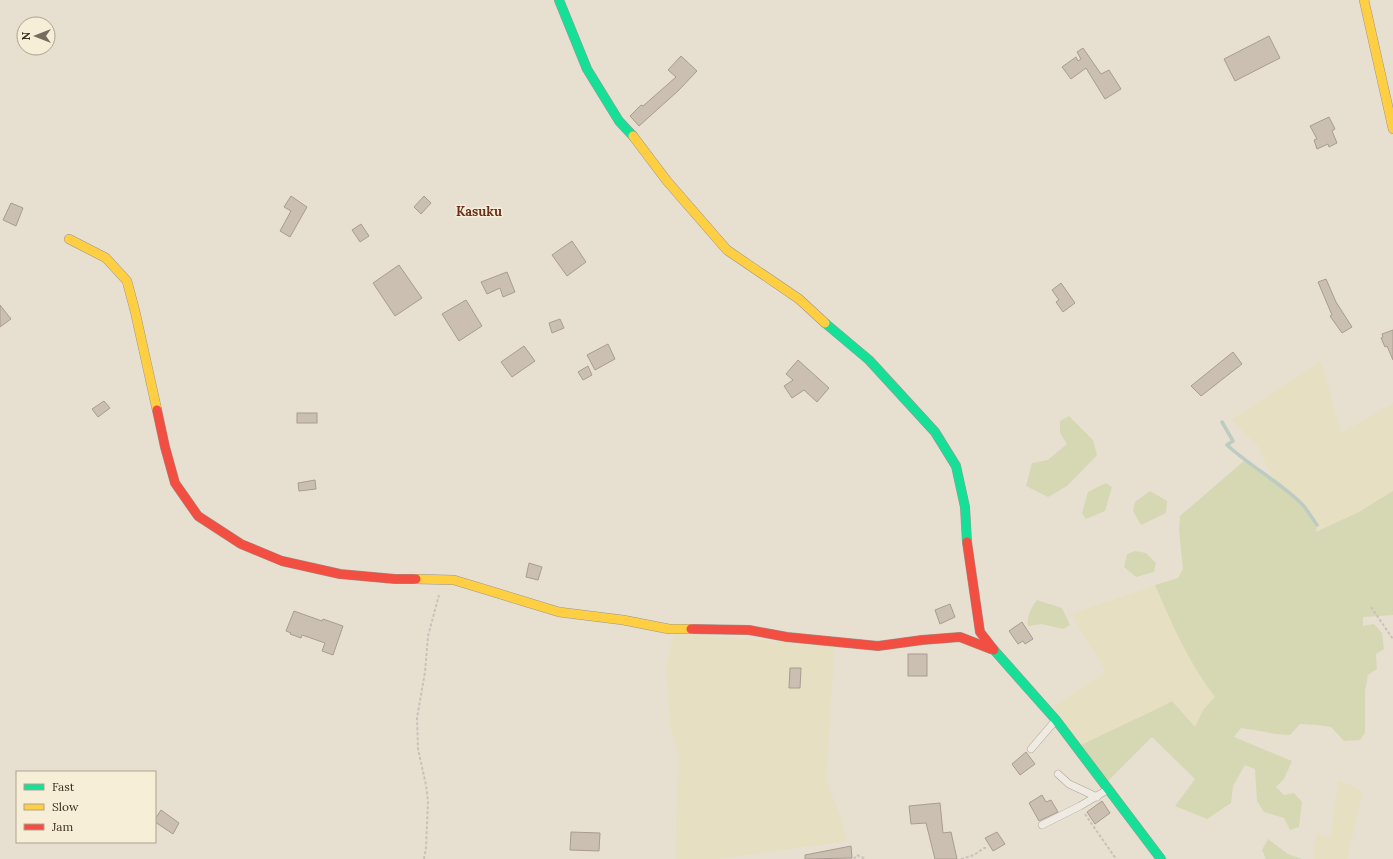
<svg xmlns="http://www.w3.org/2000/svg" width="1393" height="859" font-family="Lora,serif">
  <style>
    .farmland { fill: #e6dfc2 }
    .green { fill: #d6d7b3 }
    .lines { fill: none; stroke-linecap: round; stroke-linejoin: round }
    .stream { stroke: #bcccc2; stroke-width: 3.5 }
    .building { fill: #cbbfb2; stroke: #a89c90 }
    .lane-casing { stroke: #ada599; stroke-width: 8 }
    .fast-casing { stroke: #9c958a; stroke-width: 10 }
    .slow-casing { stroke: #9c958a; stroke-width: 10 }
    .jam-casing { stroke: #9c958a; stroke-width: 10 }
    .path { stroke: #c8c2b9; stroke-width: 2; stroke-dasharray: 3 2; stroke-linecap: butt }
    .lane { stroke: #efebe3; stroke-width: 7 }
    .fast { stroke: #16e098; stroke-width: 9 }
    .slow { stroke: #ffcf43; stroke-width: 9 }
    .jam { stroke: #f24e42; stroke-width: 9 }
    .labels { text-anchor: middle; stroke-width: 3; stroke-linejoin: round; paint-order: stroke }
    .quarter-label { font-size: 13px; font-weight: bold; fill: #6b2e1e; stroke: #f7eed8 }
  </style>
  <rect width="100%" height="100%" fill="#e7e0d1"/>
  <g class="farmland">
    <path d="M1321 361 1341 433 1393 403V491L1359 512 1316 532 1301 503 1274 481 1258 446 1231 420Z"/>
    <path d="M1155 585 1177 634 1202 681 1215 697 1203 710 1195 727 1172 701 1163 706 1081 745 1054 706 1106 671 1082 633 1072 614Z"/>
    <path d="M674 633 835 646 826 779 839 813 847 841 717 859H675L678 756 670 724 666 667Z"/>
    <path d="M1338 780 1363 791 1347 859H1313L1316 834 1331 837Z"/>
  </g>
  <g class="green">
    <path d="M1069 416 1093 440 1097 455 1067 486 1048 497 1026 486 1032 463 1048 460 1067 444 1060 433V421Z"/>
    <path d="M1245 460 1262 472 1301 503 1317 525 1316 532 1359 512 1393 491V615L1363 617V626L1374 624 1382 633 1384 649 1376 654 1377 669 1368 675 1365 691V733L1360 740 1344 741 1331 727 1317 725 1300 724 1290 735 1275 734 1266 732 1241 728 1234 737 1292 761 1284 779 1276 787 1284 795 1294 793 1302 802 1299 827 1290 830 1284 818 1264 812 1257 801 1255 769 1245 765 1233 786 1231 803 1207 819 1175 806 1195 779 1152 737 1108 781 1081 745 1163 706 1172 701 1195 727 1203 710 1215 697C1189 664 1172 624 1155 585L1178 578 1183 569 1179 530 1180 516Z"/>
    <path d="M1106 483 1112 487 1105 511 1086 519 1082 513 1088 492Z"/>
    <path d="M1150 491 1167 501 1166 513 1141 525 1133 511 1135 502Z"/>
    <path d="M1135 551 1146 553 1156 563 1154 572 1136 577 1124 567 1127 554Z"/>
    <path d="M1037 600 1062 608 1070 625 1063 629 1042 624 1028 626C1026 616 1032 607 1037 600Z"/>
    <path d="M1268 839 1288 854 1302 859H1266L1262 850Z"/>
  </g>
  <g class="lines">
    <path class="stream" d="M1222 422 1233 441 1227 445C1250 466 1278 481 1301 503 1307 509 1312 518 1317 525"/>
  </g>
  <g class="building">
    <path d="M1269 36 1280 58 1235 81 1224 59Z"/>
    <path d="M1083 48 1101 74 1109 70 1121 89 1105 99 1086 68 1071 79 1062 67 1076 57 1078 61 1081 59 1077 52Z"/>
    <path d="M681 56 697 71 678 91 639 126 630 116 641 105 643 106 676 77 668 70Z"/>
    <path d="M1329 117 1335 129 1332 131 1337 143 1329 147 1328 144 1317 149 1314 140 1317 139 1310 126Z"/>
    <path d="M291 196 307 207 290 237 280 231 291 211 284 207Z"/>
    <path d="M424 196 431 203 421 214 414 207Z"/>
    <path d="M11 203 23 208 16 226 3 220Z"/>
    <path d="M361 224 369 236 360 242 352 230Z"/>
    <path d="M572 241 586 262 567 276 552 255Z"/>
    <path d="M399 265 422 298 395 316 373 283Z"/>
    <path d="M507 272 515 292 503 297 500 288 487 294 481 282Z"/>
    <path d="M1326 279 1336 302 1352 327 1342 333 1330 316 1332 315 1318 282Z"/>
    <path d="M1061 283 1075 303 1063 312 1056 302 1059 300 1052 290Z"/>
    <path d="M466 300 482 326 459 341 442 314Z"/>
    <path d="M0 305 11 319 0 327Z"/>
    <path d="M560 319 564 328 552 333 549 323Z"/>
    <path d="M1393 330V360L1387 346 1385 347 1381 338 1383 337 1382 334Z"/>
    <path d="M608 344 615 359 595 370 587 355Z"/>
    <path d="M524 346 535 361 512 377 501 362Z"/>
    <path d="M1233 352 1242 364 1201 396 1191 386Z"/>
    <path d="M798 360 829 388 817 402 804 390 792 398 784 386 793 380 786 374Z"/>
    <path d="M588 366 592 375 583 380 578 372Z"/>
    <path d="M104 401 110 408 98 417 92 409Z"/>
    <rect x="297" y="413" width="20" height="10"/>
    <path d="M315 480 316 489 299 491 298 483Z"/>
    <path d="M529 563 542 567 538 580 526 577Z"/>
    <path d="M950 604 955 617 940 624 935 610Z"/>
    <path d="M294 611 322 621 323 619 343 626 333 655 322 651 325 643 302 635 301 638 290 634 291 633 286 631Z"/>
    <path d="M1022 622 1033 639 1025 644 1023 641 1018 644 1009 631Z"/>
    <rect x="908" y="654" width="19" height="22"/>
    <path d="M790 668H801L800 688H789Z"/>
    <path d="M1026 752 1035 764 1020 775 1012 764Z"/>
    <path d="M1042 795 1046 802 1051 800 1058 812 1039 821 1029 803Z"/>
    <path d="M1102 801 1110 813 1095 824 1087 812Z"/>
    <path d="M940 803 943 833 951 832 957 859H935L926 823 911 824 909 806Z"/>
    <path d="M161 810 179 823 173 834 155 822V819Z"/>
    <path d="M571 832 600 833 599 851 570 850Z"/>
    <path d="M997 832 1005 844 993 851 985 838Z"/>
    <path d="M851 846 852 858 805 859V855Z"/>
  </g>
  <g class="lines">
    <g class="lane-casing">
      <g id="lane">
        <path d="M1031 749 1055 721"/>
        <path d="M1058 774 1069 784 1097 797"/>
        <path d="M1042 825 1080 806 1107 790"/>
      </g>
    </g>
    <g class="fast-casing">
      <g id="fast">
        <path d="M559 0 587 69 619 121 633 136"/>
        <path d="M825 323 869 360 935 432 956 466 965 507 967 542"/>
        <path d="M991 649 994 650 1056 720 1161 859"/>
      </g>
    </g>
    <g class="slow-casing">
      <g id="slow">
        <path d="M1364 0 1393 129"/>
        <path d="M633 136 667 181 727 250 799 299 825 323"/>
        <path d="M69 239 106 258 127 281 135 311 157 410"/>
        <path d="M416 579 454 580 559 612 623 620 669 629H691"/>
      </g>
    </g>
    <g class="jam-casing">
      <g id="jam">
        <path d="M157 410 165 447 175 483 198 516 241 544 282 561 340 574 395 579H416"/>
        <path d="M967 542 980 632 994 650"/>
        <path d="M691 629 749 630 787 637 878 646 922 640 960 637 991 649"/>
      </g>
    </g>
    <g class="path">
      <path d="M1371 607 1393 639"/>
      <path d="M1085 814 1116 859"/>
      <path d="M424 859 426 848 428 801 426 785 418 749 417 718 425 672 428 636 439 595"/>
      <path d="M854 859 857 855 866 859"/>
      <path d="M961 859 974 855 984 848H986"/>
    </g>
    <use href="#lane" class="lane"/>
    <use href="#fast" class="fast"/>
    <use href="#slow" class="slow"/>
    <use href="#jam" class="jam"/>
  </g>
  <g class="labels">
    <g class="quarter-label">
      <text x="479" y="216">Kasuku</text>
    </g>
  </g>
  <rect x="16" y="771" width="140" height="72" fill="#f7eed8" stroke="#ada18e"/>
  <rect x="24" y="784" width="20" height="6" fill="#16e098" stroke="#ada18e"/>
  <text x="52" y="791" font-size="12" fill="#3d2e20">Fast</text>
  <rect x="24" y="804" width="20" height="6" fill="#ffcf43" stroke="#ada18e"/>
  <text x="52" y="811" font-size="12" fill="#3d2e20">Slow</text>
  <rect x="24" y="824" width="20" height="6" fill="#f24e42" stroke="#ada18e"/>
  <text x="52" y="831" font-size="12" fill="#3d2e20">Jam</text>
  <g transform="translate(36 36) rotate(270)"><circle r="19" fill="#f7eed8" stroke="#ada18e"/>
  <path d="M0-3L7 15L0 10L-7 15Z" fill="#786c5e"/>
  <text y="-6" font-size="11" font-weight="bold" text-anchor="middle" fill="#3d2e20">N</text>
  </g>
</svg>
